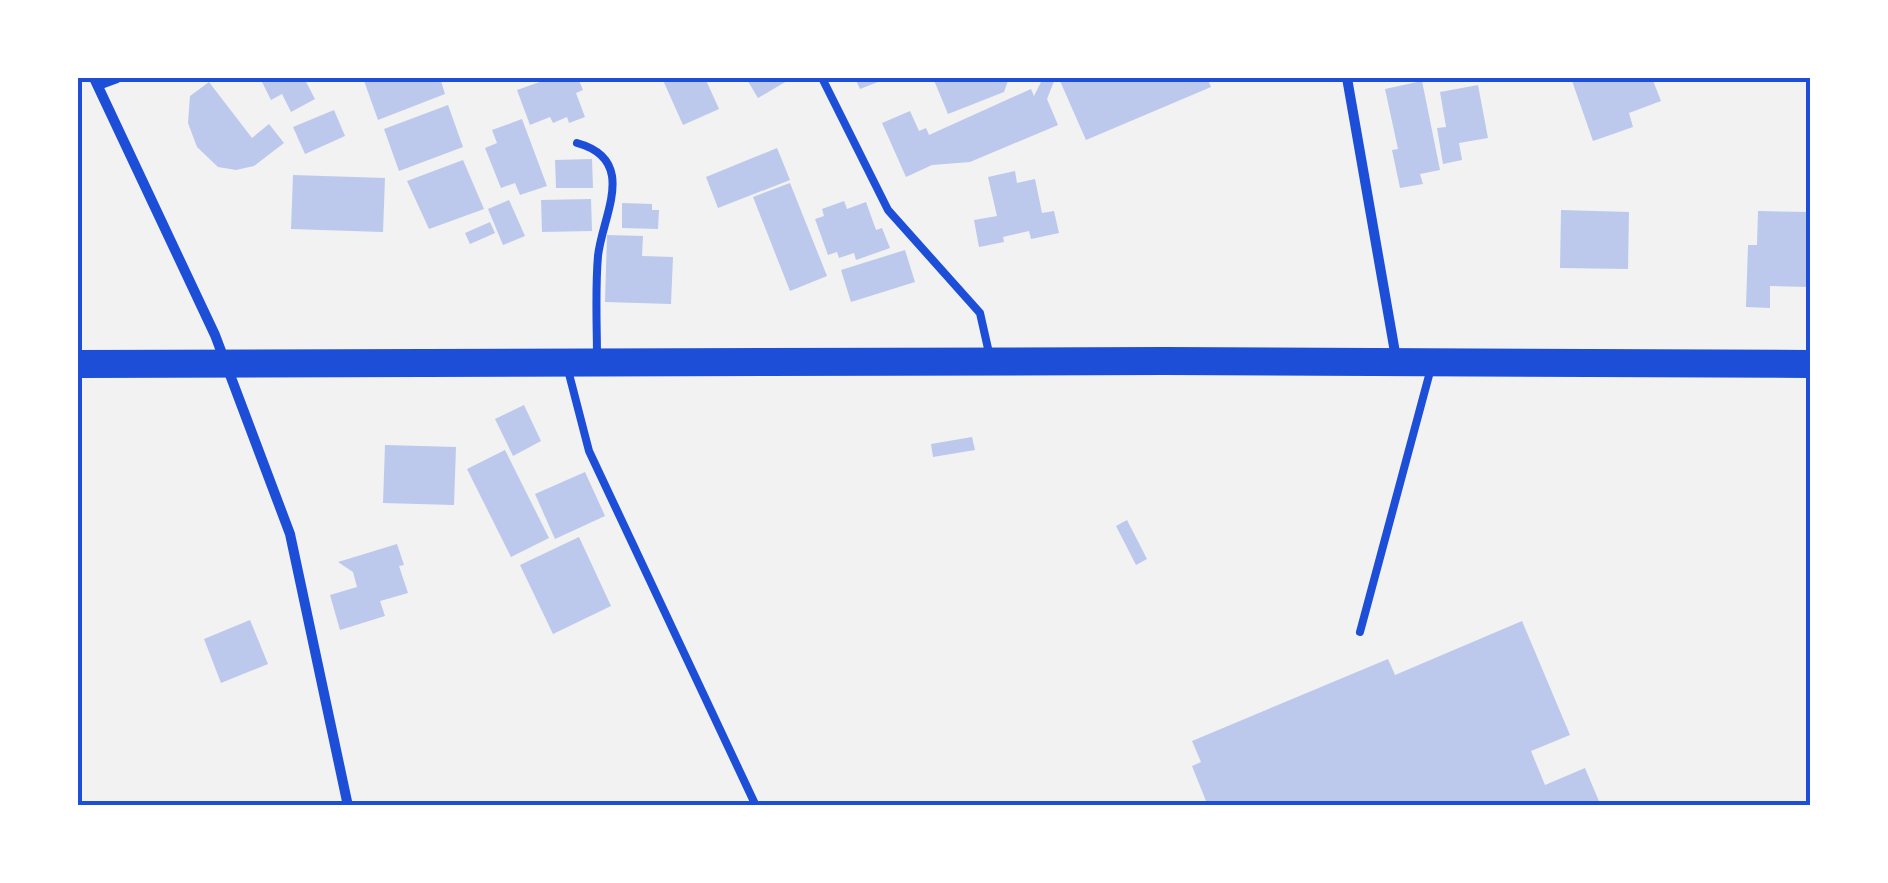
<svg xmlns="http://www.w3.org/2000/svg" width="1888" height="883" font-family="'DM Sans',sans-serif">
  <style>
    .building { fill: #bdc9ec }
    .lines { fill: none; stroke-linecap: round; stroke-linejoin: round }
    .service { stroke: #1d4ed8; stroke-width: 8 }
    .minor { stroke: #1d4ed8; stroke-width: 10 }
    .trunk { stroke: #1d4ed8; stroke-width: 28 }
    .neatline { fill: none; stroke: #1d4ed8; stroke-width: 4 }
  </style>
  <rect width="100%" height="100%" fill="#f2f2f2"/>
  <g class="building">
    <path d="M260 78H304L315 99 291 112 282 94 271 100Z"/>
    <path d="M363 78H440L445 94 378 120Z"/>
    <path d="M551 78H578L583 90 576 93 585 117 569 123 567 117 553 123 550 117 530 125 517 90Z"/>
    <path d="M662 78H705L719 109 683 125Z"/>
    <path d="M746 78H792L758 98Z"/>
    <path d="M855 78H888L860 89Z"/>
    <path d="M933 78H1009L1004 92 948 114Z"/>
    <path d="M1043 78H1207L1211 87 1086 140 1060 81 1055 79 1047 99 1058 125 970 162 932 165 906 177 882 123 910 111 919 131 926 128 929 135 1031 89 1034 96Z"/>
    <path d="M1571 78H1652L1661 101 1629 113 1633 127 1593 141Z"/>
    <path d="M1422 81 1440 170 1420 174 1423 184 1400 188 1392 150 1398 149 1385 89Z"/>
    <path d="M209 82 252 138 269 124 284 143 254 166 236 170 218 167 197 147 188 123 190 96Z"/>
    <path d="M1478 85 1488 138 1459 143 1462 160 1443 164 1437 128 1446 127 1440 92Z"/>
    <path d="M448 105 463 147 399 171 384 129Z"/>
    <path d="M334 110 345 136 305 154 293 127Z"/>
    <path d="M522 119 547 186 520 195 515 183 501 188 485 148 497 143 492 130Z"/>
    <path d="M777 148 790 180 718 208 706 177Z"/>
    <path d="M592 159 593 188H556L555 160Z"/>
    <path d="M463 160 484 209 429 229 407 181Z"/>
    <path d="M1015 171 1017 183 1035 179 1042 213 1054 211 1059 233 1031 239 1029 231 1003 237 1004 242 979 247 974 220 997 216 988 177Z"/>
    <path d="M293 175 385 178 383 232 291 229Z"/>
    <path d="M790 183 827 276 790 291 753 197Z"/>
    <path d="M591 199 592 231 542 232 541 200Z"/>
    <path d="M509 200 525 236 503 245 488 209Z"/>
    <path d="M844 201 847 209 866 202 876 230 882 228 890 248 856 260 854 253 839 258 837 252 828 255 815 219 824 216 822 209Z"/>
    <path d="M622 203 652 204V210H659L658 229 622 228Z"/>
    <path d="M1561 210 1629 212 1628 269 1560 268Z"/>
    <path d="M1758 211 1810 212V287L1770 286V308L1746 307 1748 245H1757Z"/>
    <path d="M490 222 495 233 470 244 465 233Z"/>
    <path d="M607 235 643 236 642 256 673 257 671 304 605 302Z"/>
    <path d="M905 250 915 282 851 302 841 270Z"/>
    <path d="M524 405 541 441 513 456 495 419Z"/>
    <path d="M972 437 975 450 933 457 931 444Z"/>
    <path d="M385 445 456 447 454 505 383 503Z"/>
    <path d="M505 450 549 538 511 557 467 469Z"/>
    <path d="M585 472 605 516 555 539 535 494Z"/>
    <path d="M1127 520 1147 559 1136 565 1116 526Z"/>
    <path d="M579 537 611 606 553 634 520 565Z"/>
    <path d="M397 544 404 565 399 566 408 593 380 601 385 616 340 630 330 595 357 587 353 572 338 562Z"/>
    <path d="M250 620 268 664 221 683 204 639Z"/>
    <path d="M1522 621 1570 735 1531 751 1545 785 1585 768 1601 806H1208L1192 766 1201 762 1192 741 1388 659 1395 675Z"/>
  </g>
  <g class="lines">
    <g class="service">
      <path d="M822 78 888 210 980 313 989 353"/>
      <path d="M577 143C639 160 602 216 598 256 595 290 597 325 597 359"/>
      <path d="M568 370 589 451 756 806"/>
      <path d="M1360 632 1431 368"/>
    </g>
    <g class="minor">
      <path d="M94 78 215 335 290 534 348 806"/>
      <path d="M1347 78 1396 358"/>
      <path d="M98 85 117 78"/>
    </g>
    <path class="trunk" d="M78 364 1164 361 1810 364"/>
  </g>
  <rect width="1888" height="883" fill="none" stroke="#ffffff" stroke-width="160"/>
  <rect x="80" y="80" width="1728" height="723" class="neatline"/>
</svg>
